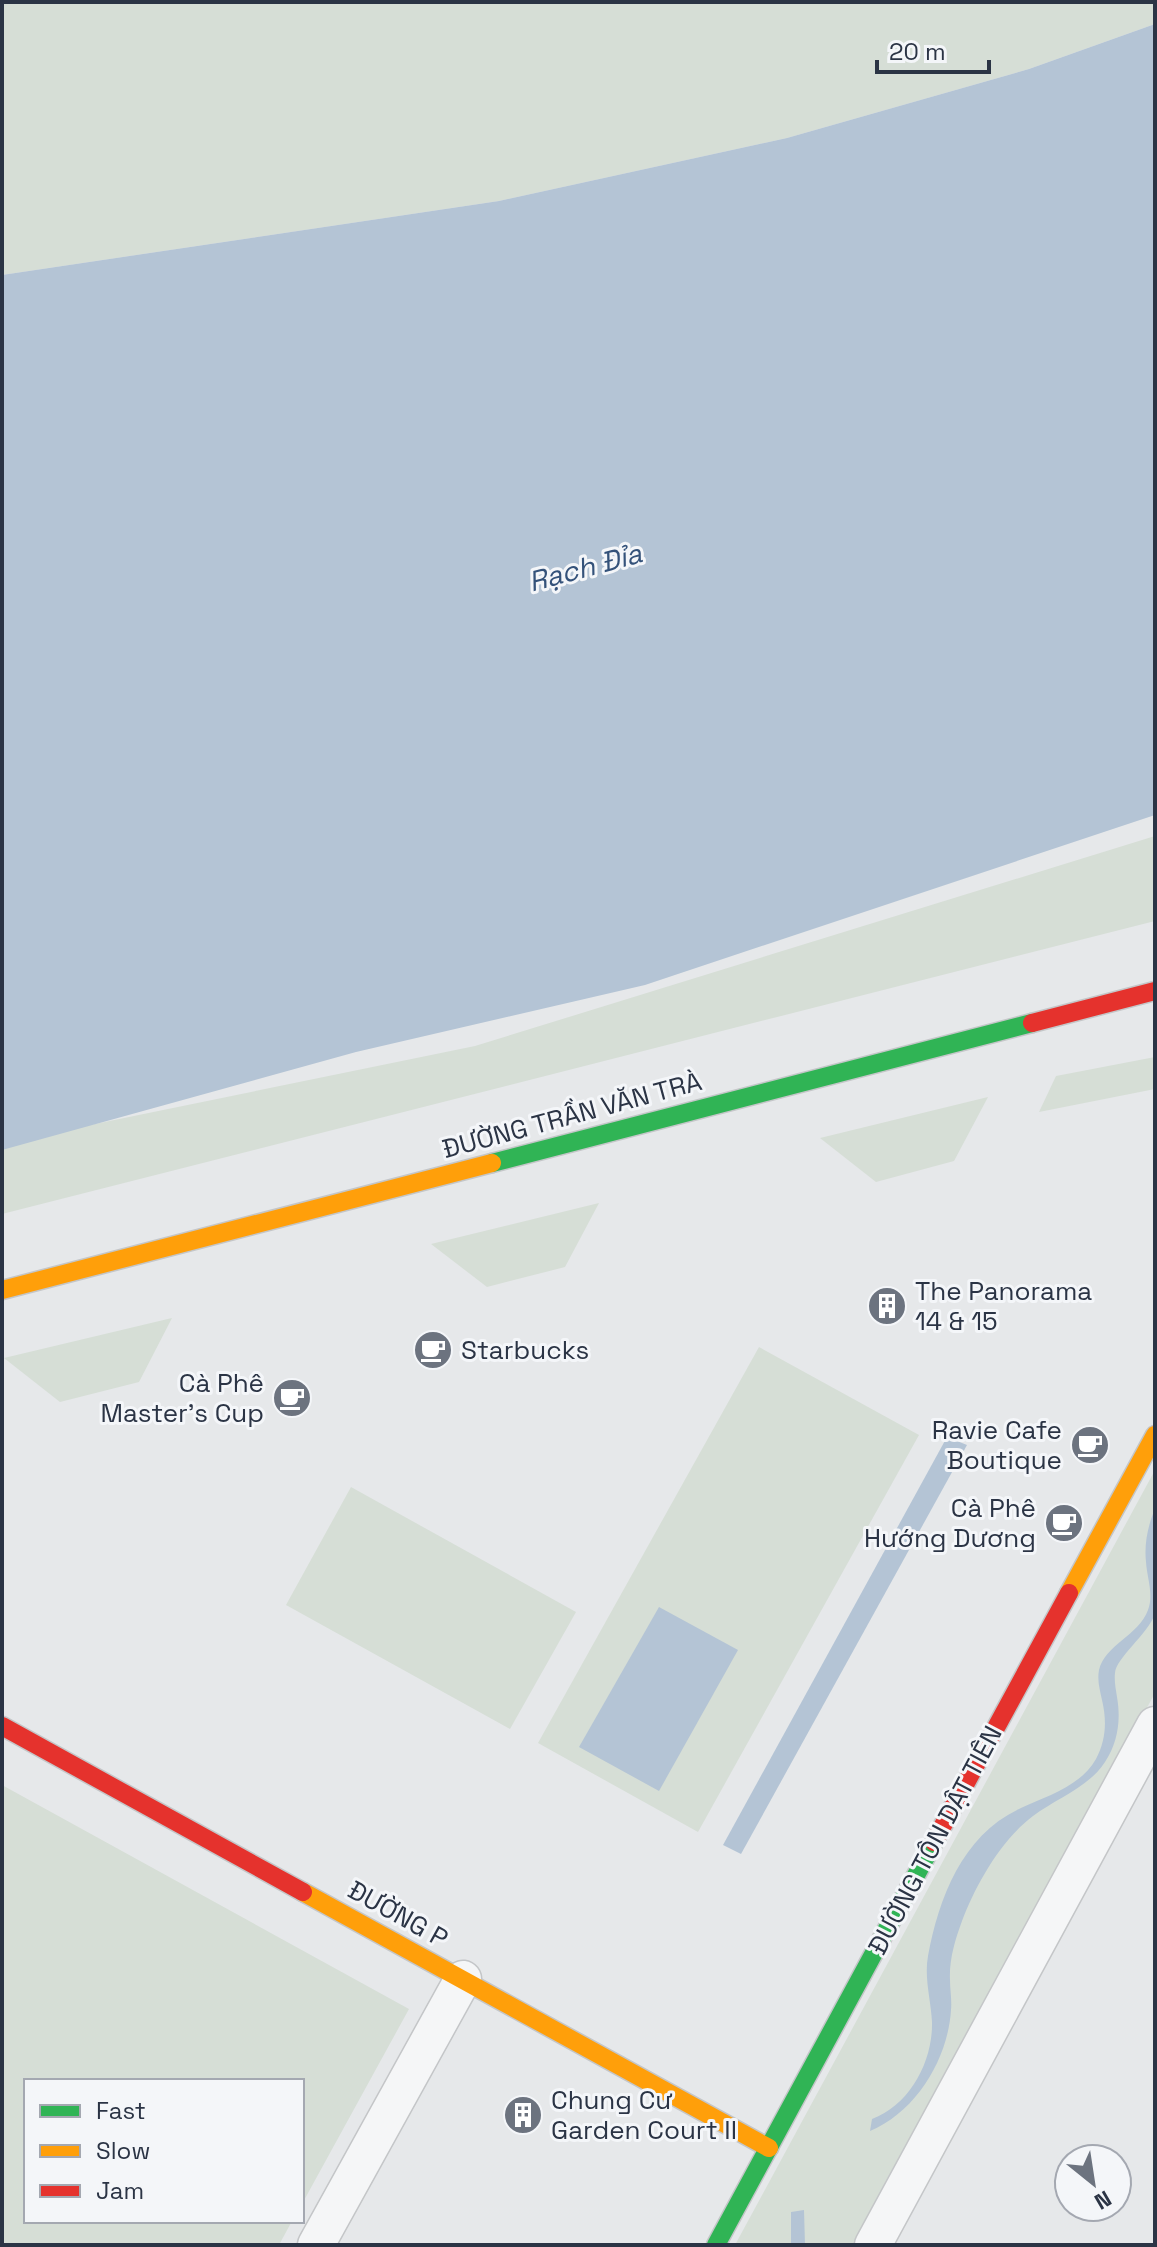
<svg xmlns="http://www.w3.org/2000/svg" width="1157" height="2247" font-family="'Space Grotesk',sans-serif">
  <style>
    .green { fill: #d6ded6 }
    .water { fill: #b4c4d5 }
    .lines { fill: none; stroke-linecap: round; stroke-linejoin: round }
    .street-casing { stroke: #c4c6c8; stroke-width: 39 }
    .fast-casing { stroke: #c4c6c8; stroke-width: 21 }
    .slow-casing { stroke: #c4c6c8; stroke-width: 21 }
    .jam-casing { stroke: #c4c6c8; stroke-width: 21 }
    .street { stroke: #f5f6f7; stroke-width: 36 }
    .fast { stroke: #30b455; stroke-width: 18 }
    .slow { stroke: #ff9f0a; stroke-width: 18 }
    .jam { stroke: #e5322d; stroke-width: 18 }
    .labels { text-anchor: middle; stroke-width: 6; stroke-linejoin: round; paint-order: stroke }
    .street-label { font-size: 26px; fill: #2b3445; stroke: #f4f6f9 }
    .poi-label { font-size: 26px; fill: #2b3445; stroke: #f4f6f9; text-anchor: start }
    .water-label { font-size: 28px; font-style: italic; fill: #34527a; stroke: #f4f6f9 }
  </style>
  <rect width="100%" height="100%" fill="#e6e8ea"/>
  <g class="green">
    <path d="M2 2H1155V24L1029 69 787 138 499 201 2 275Z"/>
    <path d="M1155 836V921L2 1214V1143L475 1046Z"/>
    <path d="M1155 1057V1089L1039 1112 1056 1076Z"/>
    <path d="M988 1097 954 1161 876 1182 820 1138Z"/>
    <path d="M599 1203 565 1267 487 1287 431 1244Z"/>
    <path d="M172 1318 139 1382 60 1402 4 1358Z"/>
    <path d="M759 1347 919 1435 698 1832 538 1743Z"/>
    <path d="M1155 1470V1693L855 2245H735Z"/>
    <path d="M351 1487 576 1612 510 1729 286 1605Z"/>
    <path d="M2 1785 409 2009 302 2204V2081H26V2221H292L279 2245H2Z"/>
  </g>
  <g class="water">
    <path d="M1155 24V815L645 985 356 1052 2 1150V275L499 201 787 138 1029 69Z"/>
    <path d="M947 1437 967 1445 741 1854 723 1845Z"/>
    <path d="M1155 1509V1614C1147 1635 1116 1658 1115 1673 1114 1681 1116 1690 1117 1697 1121 1720 1118 1742 1105 1762 1089 1787 1057 1798 1033 1816 1001 1840 976 1884 962 1921 955 1940 949 1960 950 1980 950 1990 952 2000 951 2010 948 2059 916 2112 870 2131L872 2119C910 2105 933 2061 932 2022 931 2000 924 1978 928 1956 939 1897 963 1834 1021 1808 1047 1796 1081 1786 1096 1759 1106 1740 1107 1721 1102 1700 1100 1690 1097 1681 1099 1670 1105 1645 1139 1635 1148 1610 1154 1594 1147 1578 1146 1562 1144 1544 1148 1525 1155 1509Z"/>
    <path d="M659 1607 738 1650 659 1791 579 1747Z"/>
    <path d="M804 2210 805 2245H791V2212Z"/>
  </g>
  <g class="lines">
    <g class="street-casing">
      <g id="street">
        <path d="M316 2245 463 1979"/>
        <path d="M873 2245 1155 1725"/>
      </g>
    </g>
    <g class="fast-casing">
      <g id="fast">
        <path d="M492 1163 1032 1023"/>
        <path d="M716 2245 934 1842"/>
      </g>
    </g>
    <g class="slow-casing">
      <g id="slow">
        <path d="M2 1290 492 1163"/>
        <path d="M1069 1593 1155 1435"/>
        <path d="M303 1892 769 2148"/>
      </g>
    </g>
    <g class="jam-casing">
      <g id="jam">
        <path d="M1032 1023 1155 991"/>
        <path d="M2 1726 303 1892"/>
        <path d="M934 1842 1069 1593"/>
      </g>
    </g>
    <use href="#street" class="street"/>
    <use href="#fast" class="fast"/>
    <use href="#slow" class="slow"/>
    <use href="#jam" class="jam"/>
  </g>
  <defs>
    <g id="building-disc" transform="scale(2)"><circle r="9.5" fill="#6c737f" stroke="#f4f6f9"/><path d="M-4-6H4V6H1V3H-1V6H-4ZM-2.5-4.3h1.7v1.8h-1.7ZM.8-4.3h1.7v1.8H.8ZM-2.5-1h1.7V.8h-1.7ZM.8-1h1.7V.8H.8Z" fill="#fff"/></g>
    <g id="cafe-disc" transform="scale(2)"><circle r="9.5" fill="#6c737f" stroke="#f4f6f9"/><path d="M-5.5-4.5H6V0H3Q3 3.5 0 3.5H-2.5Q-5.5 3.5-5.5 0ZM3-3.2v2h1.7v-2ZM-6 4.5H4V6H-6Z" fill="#fff"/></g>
  </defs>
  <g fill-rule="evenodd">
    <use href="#building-disc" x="887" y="1306"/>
    <use href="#cafe-disc" x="433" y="1350"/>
    <use href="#cafe-disc" x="292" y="1398"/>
    <use href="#cafe-disc" x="1090" y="1445"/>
    <use href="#cafe-disc" x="1064" y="1523"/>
    <use href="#building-disc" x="523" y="2115"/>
  </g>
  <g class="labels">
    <g class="street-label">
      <text transform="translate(572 1115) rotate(-15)" y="9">ĐƯỜNG TRẦN VĂN TRÀ</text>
      <text transform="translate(935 1840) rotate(-62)" y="9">ĐƯỜNG TÔN DẬT TIÊN</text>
      <text transform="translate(398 1914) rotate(29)" y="9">ĐƯỜNG P</text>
    </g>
    <g class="poi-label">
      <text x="915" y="1300">The Panorama<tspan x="915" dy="30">14 &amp; 15</tspan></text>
      <text x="461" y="1359">Starbucks</text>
      <text x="264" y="1392" text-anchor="end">Cà Phê<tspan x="264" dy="30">Master’s Cup</tspan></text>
      <text x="1062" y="1439" text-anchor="end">Ravie Cafe<tspan x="1062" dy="30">Boutique</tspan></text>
      <text x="1036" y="1517" text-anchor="end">Cà Phê<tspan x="1036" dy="30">Hướng Dương</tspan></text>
      <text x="551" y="2109">Chung Cư<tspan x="551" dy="30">Garden Court II</tspan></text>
    </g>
    <g class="water-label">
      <text transform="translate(585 567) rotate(-15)" y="10">Rạch Đỉa</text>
    </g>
  </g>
  <rect width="1157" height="2247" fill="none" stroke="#2b3445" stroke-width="8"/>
  <rect x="24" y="2079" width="280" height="144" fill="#f4f6f9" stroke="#a4a8b1" stroke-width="2"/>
  <rect x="40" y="2105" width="40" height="12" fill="#30b455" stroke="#a4a8b1" stroke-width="2"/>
  <text x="96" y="2119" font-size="24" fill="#2b3445">Fast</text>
  <rect x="40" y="2145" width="40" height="12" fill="#ff9f0a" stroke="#a4a8b1" stroke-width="2"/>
  <text x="96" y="2159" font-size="24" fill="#2b3445">Slow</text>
  <rect x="40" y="2185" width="40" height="12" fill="#e5322d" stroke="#a4a8b1" stroke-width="2"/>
  <text x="96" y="2199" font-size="24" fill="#2b3445">Jam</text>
  <g transform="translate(1093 2183) rotate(150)"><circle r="38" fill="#f4f6f9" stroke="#a4a8b1" stroke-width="2"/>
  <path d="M0-6L14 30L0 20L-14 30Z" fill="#6c737f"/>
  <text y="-12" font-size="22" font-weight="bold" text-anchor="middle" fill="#2b3445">N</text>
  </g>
  <path d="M877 60v12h112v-12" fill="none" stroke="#2b3445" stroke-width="4"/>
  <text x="889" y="60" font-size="24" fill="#2b3445" stroke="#f4f6f9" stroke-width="6" paint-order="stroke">20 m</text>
</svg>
